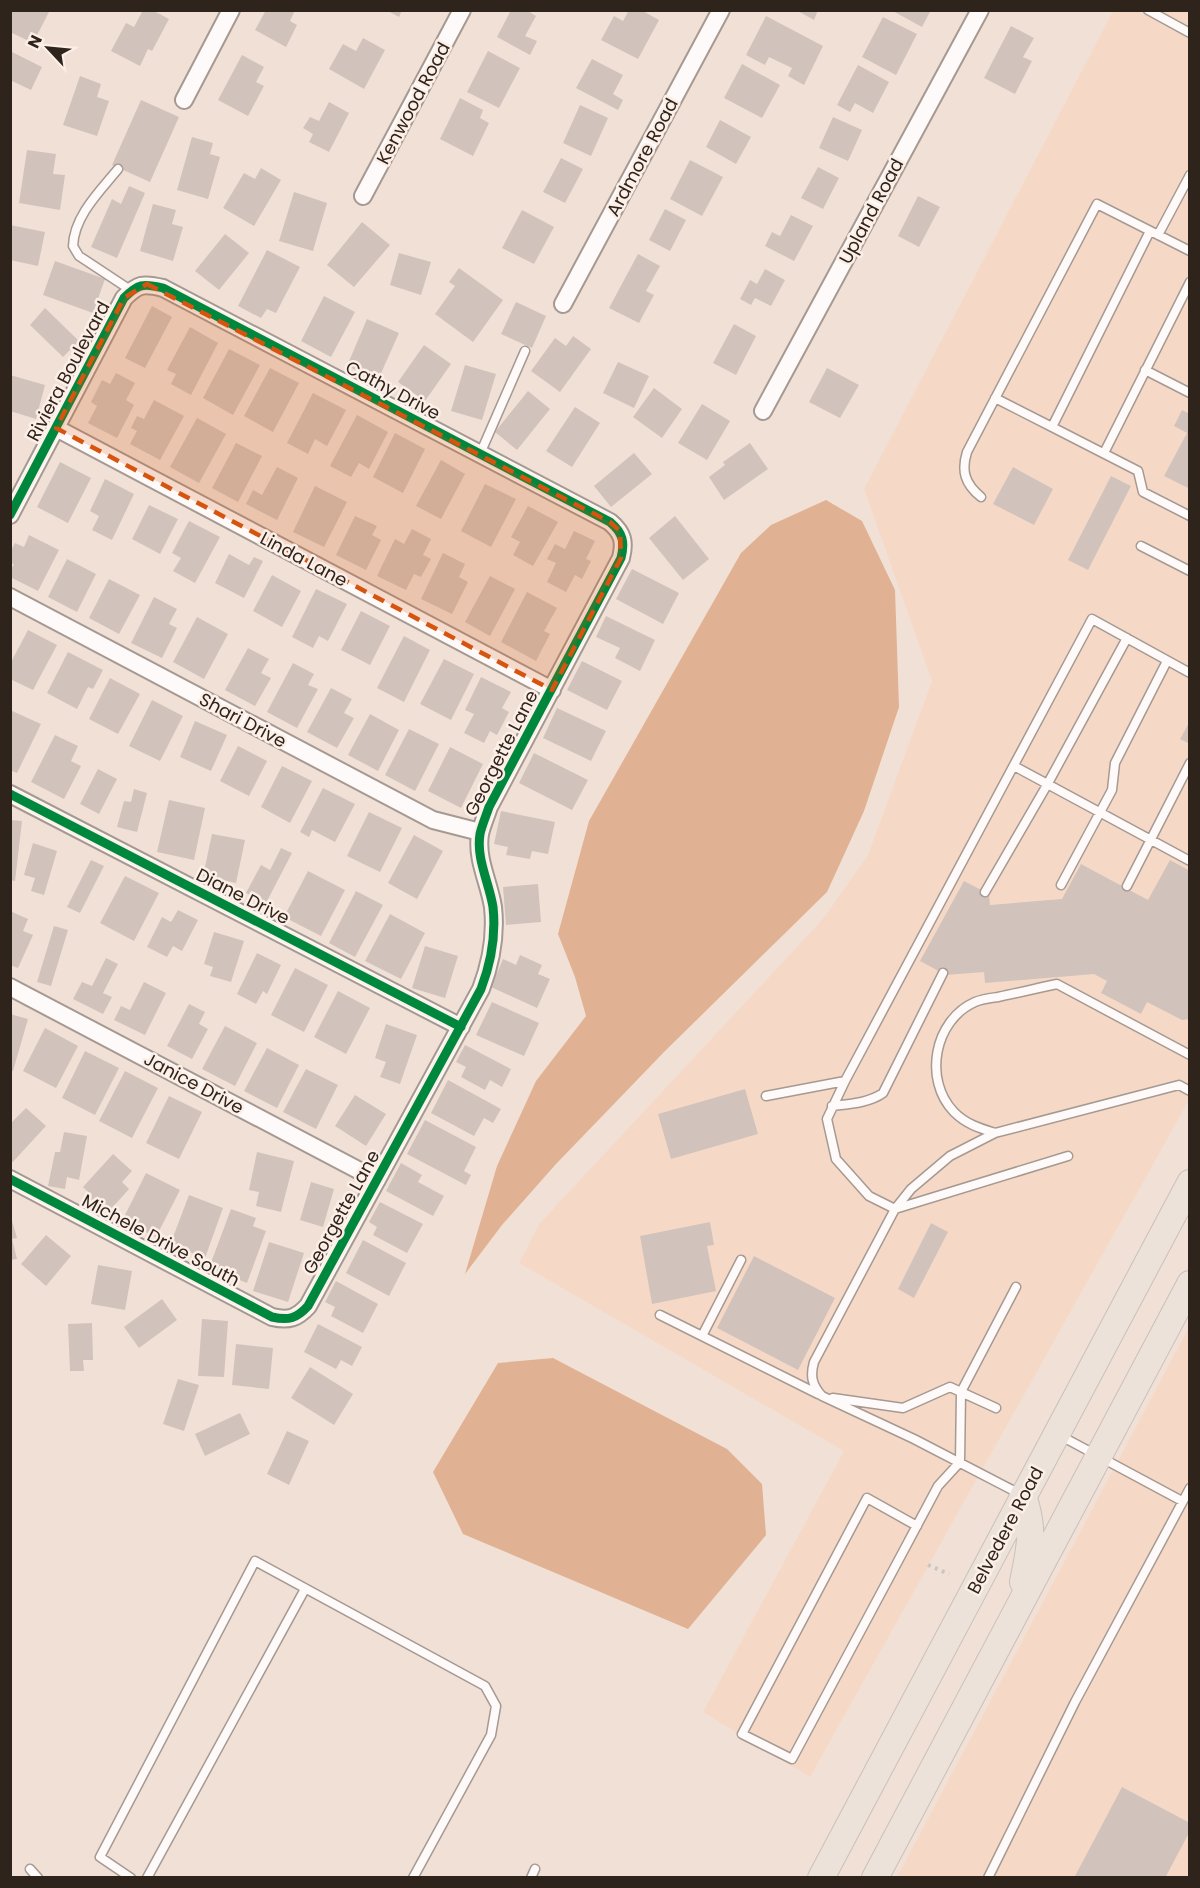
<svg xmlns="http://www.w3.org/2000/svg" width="1200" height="1888" font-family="Poppins,sans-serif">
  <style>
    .built { fill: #f5d9c6 }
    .water { fill: #e0b293 }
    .building { fill: #d1c3bb }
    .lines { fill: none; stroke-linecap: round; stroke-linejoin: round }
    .service-casing { stroke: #a69991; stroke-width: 11 }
    .minor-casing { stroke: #a69991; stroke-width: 20 }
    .primary-casing { stroke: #c9c0ba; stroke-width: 28 }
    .path { stroke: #cbc6c2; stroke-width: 4; stroke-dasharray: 3 4.5; stroke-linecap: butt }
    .service { stroke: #fdfaf9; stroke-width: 8 }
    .minor { stroke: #fdfaf9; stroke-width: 16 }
    .primary { stroke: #ece2d9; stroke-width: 26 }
    .cycleway-casing { stroke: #fcefe7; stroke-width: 13 }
    .cycleway { stroke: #00873e; stroke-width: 9 }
    .marked { fill: #d6540e; fill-opacity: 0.2; stroke: #d6540e; stroke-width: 4.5; stroke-dasharray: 12 8; stroke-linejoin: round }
    .labels { text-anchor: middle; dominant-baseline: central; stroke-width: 5; stroke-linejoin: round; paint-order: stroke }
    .street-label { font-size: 18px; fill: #2f241c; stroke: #fcefe7 }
  </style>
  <rect width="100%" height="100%" fill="#f1e0d5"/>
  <path class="built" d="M1113 11H1189V1100L810 1777 703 1712 844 1451 519 1263 540 1223 823 919 868 855 932 681 864 489Z
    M1189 1327V1877H897Z"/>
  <path class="water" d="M826 500 862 521 895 590 899 707 864 811 827 892 665 1051 556 1164 502 1225 465 1274 497 1166 536 1081 586 1016 575 977 558 934 589 821 741 553 771 525Z
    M553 1358 727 1449 762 1484 766 1535 688 1629 463 1534 433 1472 498 1363Z"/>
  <path class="building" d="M10 10H50L33 43 10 32Z
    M143 10H152L169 19 152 51 148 49 140 66 111 51 126 23 134 27Z
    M266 10H295L290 21 297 25 286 47 255 30Z
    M386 10H402L399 17Z
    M511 10H526L536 16 525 36 537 41 530 55 497 37Z
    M629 10H641L659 20 638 59 601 40 614 16 623 21Z
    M796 10H818L814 20Z
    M891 10H931L922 27Z
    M766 16 823 46 804 85 788 76 792 68 769 57 765 65 746 55Z
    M883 17 917 34 896 75 862 57Z
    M1011 26 1034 38 1023 57 1032 61 1015 94 984 78Z
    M363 38 385 50 364 89 329 69 343 44 356 51Z
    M10 51 42 67 31 90 10 80Z
    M488 51 520 68 499 108 467 92Z
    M242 55 264 67 256 82 264 86 248 116 218 100Z
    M592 59 623 75 613 94 623 100 618 110 576 88Z
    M742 64 780 85 762 118 724 98Z
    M858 65 889 82 873 113 855 103 850 112 837 105Z
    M80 76 101 84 97 97 109 101 97 136 63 125Z
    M460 98 483 110 480 118 489 123 473 156 440 139Z
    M141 100 179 117 150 182 112 165Z
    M329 102 349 113 329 152 309 142 313 134 303 128 310 117 319 121Z
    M580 105 608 118 591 156 563 143Z
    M833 117 862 130 848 161 819 148Z
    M720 120 751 137 736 164 706 147Z
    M192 137 213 143 210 154 220 157 208 199 177 190Z
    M27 150 56 154 53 174 65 175 60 210 19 203Z
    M561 158 583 169 565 203 543 192Z
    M690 160 723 177 702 216 670 199Z
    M818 167 839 178 823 209 801 198Z
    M261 168 281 180 254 226 223 208 244 173 255 179Z
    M129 186 145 193 117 258 91 247 112 199 121 204Z
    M294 192 327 203 313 251 279 241Z
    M918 196 940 207 919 247 898 236Z
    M153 204 176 210 172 224 183 227 173 261 140 251Z
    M665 209 686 220 670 251 649 240Z
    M522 210 554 227 534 264 502 248Z
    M791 215 813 226 794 261 765 246 772 232 780 236Z
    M362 222 390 245 354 287 327 265Z
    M10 225 45 232 38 266 10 260Z
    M225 234 249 253 219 290 195 271Z
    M267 250 300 267 276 313 267 309 261 318 238 306Z
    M399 253 431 262 421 295 390 285Z
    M638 254 660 266 646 291 654 295 639 323 609 308Z
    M55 261 105 279 93 313 43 295Z
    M459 268 503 300 473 342 435 314 455 286 449 282Z
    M765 269 785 280 771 306 755 298 751 305 740 299 750 280 757 284Z
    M324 296 355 312 331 357 301 341Z
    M516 302 546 316 532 348 501 334Z
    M152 306 172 317 145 368 125 358Z
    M45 308 79 341 63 357 30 325Z
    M367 319 399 333 378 380 347 366Z
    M734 324 756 336 736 375 713 363Z
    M190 327 218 343 191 395 171 384 176 374 167 370Z
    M573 336 591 349 560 392 531 371 555 338 566 346Z
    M424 345 451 364 425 401 398 382Z
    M229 349 260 365 233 415 203 398Z
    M618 362 649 376 634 408 603 393Z
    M465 365 496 374 482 420 451 411Z
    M270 368 299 383 273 432 244 416Z
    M827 368 859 385 840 418 809 402Z
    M116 373 135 383 126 400 134 405 117 438 88 423 97 406 91 402 102 380 110 384Z
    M10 375 45 385 36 419 10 411Z
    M654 388 682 409 662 438 633 417Z
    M528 391 550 409 517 450 495 432Z
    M313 393 346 410 327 446 315 439 308 454 287 443Z
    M154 400 184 416 160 460 130 444 137 431 131 428 137 416 144 419Z
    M702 404 730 421 707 460 678 443Z
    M575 407 600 423 572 467 546 451Z
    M1182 410 1190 414V489L1164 476 1187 433 1174 426Z
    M357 415 388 432 369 469 359 463 351 477 330 466Z
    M197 418 226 434 199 483 170 467Z
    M395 433 425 449 403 493 373 477Z
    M236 443 262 456 238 502 212 488Z
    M750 443 768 469 724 500 709 477 725 465 723 462Z
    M634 453 652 474 611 507 594 486Z
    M441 460 465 474 441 519 416 506Z
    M60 462 91 478 68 523 37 507Z
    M277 467 298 478 277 520 246 504 253 490 262 495Z
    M1013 467 1053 489 1034 525 993 504Z
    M1111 476 1131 486 1088 570 1068 560Z
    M105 479 134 494 112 540 92 530 99 516 90 511Z
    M485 484 516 499 491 547 461 531Z
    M315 486 347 502 324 547 293 532Z
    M149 505 178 519 160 554 132 539Z
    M528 506 558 522 533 566 513 555 520 542 511 537Z
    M355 516 377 526 372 535 381 540 366 570 336 555Z
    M675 516 709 559 683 580 649 538Z
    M189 521 220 537 195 583 173 571 181 558 172 553Z
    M412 529 431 539 423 555 431 559 421 577 414 574 406 590 377 576 395 539 404 544Z
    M574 531 595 541 586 559 591 561 582 579 575 575 566 592 547 582 556 563 547 559 555 544 565 549Z
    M29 535 59 550 38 591 10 577V571L14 564 10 563V552L15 543 24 547Z
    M443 553 465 564 459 577 468 582 452 614 421 599Z
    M229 554 249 565 254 557 263 561 244 598 215 583Z
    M67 559 96 574 77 612 48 597Z
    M632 569 679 593 663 624 616 599Z
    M272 575 301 591 282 627 253 611Z
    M490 576 515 589 490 636 465 622Z
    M109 579 140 595 119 634 89 618Z
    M316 589 347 604 328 641 319 636 313 648 292 637Z
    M527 592 557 608 544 631 550 634 536 661 501 642Z
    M154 597 177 609 169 624 177 628 162 658 131 643Z
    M361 611 390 626 370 665 341 650Z
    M606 616 655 640 640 671 615 658 620 648 596 637Z
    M197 617 228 634 204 679 173 662Z
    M28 630 57 645 33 690 10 679V664Z
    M404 636 430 650 404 702 377 688Z
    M248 648 269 659 261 673 271 678 255 706 225 690Z
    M68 652 103 670 93 689 88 687 77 709 47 693Z
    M444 659 474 674 451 720 420 704Z
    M582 661 622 681 607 710 567 690Z
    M293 663 314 674 308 685 318 689 297 728 267 712Z
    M481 677 511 692 502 708 509 712 497 735 490 731 484 743 464 733 474 714 465 710Z
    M110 678 140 694 118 734 89 719Z
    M331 688 352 699 344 713 354 718 337 748 307 732Z
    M152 700 183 716 160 761 129 746Z
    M557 708 606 731 591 761 543 738Z
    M10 710 41 724 17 773 10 770Z
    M370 714 399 730 378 771 348 755Z
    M195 721 227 735 211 771 180 757Z
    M1190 721V744L1180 739Z
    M409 729 439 744 415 791 385 775Z
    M55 735 78 746 71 761 81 766 64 799 31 782Z
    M238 746 267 761 249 796 220 781Z
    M450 747 483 764 461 808 428 791Z
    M534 753 588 780 572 810 519 783Z
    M282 766 312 781 290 823 261 807Z
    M98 769 117 779 99 814 80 804Z
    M323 788 355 804 335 842 312 830 309 837 300 832Z
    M134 789 147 793 137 832 117 827 124 801 131 802Z
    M169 800 205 808 194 860 157 852Z
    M501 811 555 822 548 854 532 851 530 859 506 855 508 847 494 844Z
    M369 812 402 828 380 872 347 856Z
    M10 820 22 821 15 881 10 880Z
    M212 834 245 840 236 883 203 876Z
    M414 835 443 851 417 899 388 883Z
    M33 843 57 851 44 895 31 891 35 878 24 875Z
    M281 848 292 853 266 903 246 893 261 865 270 870Z
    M91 860 104 866 80 913 67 907Z
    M1170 860 1190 871V1019L1182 1020 1147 1002 1141 1014 1101 993 1107 981 1094 974 985 983 984 972 946 975 920 961 964 881 989 894 990 905 1062 899 1081 864 1148 900Z
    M308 871 345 890 321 936 284 917Z
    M125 876 159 893 134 941 100 923Z
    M538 884 541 922 506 925 503 887Z
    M356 891 383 905 355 957 329 943Z
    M178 910 198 920 182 951 173 946 167 957 147 947 162 917 171 922Z
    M10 911 28 919 23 931 33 935 18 968 10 965Z
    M390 914 425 933 401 979 365 961Z
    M54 926 68 930 51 986 37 982Z
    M214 932 244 941 231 982 210 976 213 967 204 964Z
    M425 946 458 956 445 998 412 988Z
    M257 953 281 965 267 994 263 991 256 1004 237 994Z
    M520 955 542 965 538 974 550 979 537 1008 491 987 503 959 516 965Z
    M106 958 118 964 103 993 112 997 103 1014 73 999 82 982 92 986Z
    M295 968 328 985 304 1032 271 1015Z
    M144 982 166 993 145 1035 114 1020 121 1006 130 1010Z
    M338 991 370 1008 346 1054 314 1037Z
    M492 1002 539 1023 524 1056 476 1035Z
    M189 1004 205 1012 199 1024 208 1029 192 1059 167 1046Z
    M10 1014 28 1019 13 1071 10 1070Z
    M386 1024 417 1035 400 1084 380 1077 386 1062 375 1058Z
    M225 1026 257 1043 235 1086 202 1069Z
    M45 1028 78 1046 56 1088 23 1071Z
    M465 1045 511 1069 502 1087 490 1080 485 1090 461 1077 466 1067 456 1062Z
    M267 1048 299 1065 277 1108 244 1091Z
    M85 1051 119 1068 95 1115 62 1098Z
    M306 1069 338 1085 316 1129 283 1112Z
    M125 1071 158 1088 132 1138 99 1121Z
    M448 1080 501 1109 493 1123 484 1118 474 1136 431 1113Z
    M745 1089 758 1134 671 1159 658 1114Z
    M355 1095 386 1114 366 1146 335 1126Z
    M169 1096 202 1112 179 1159 146 1143Z
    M26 1108 46 1126 10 1165V1124Z
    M425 1120 476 1147 464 1171 471 1175 466 1185 407 1154Z
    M64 1132 87 1136 79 1180 67 1177 65 1189 48 1186 55 1152H60Z
    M257 1152 294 1161 281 1212 256 1206 259 1192 249 1190Z
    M113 1154 132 1171 122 1182 129 1189 111 1209 102 1201 93 1210 85 1202 91 1195 83 1187Z
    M401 1163 422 1175 418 1182 444 1196 433 1216 386 1191Z
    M146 1173 180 1190 156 1237 122 1221Z
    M311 1182 334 1189 323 1227 300 1220Z
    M189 1195 223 1208 205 1258 170 1245Z
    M380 1202 423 1224 407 1253 373 1235 377 1227 369 1222Z
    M231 1209 256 1218 253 1226 266 1231 247 1283 209 1268Z
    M10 1214 17 1238 12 1239 17 1259 10 1260Z
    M710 1222 714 1245 707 1246 716 1291 652 1304 640 1236Z
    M931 1223 948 1232 914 1298 898 1289Z
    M46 1235 71 1256 46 1286 21 1264Z
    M363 1240 406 1263 389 1296 346 1273Z
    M269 1242 304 1253 288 1302 253 1291Z
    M754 1256 835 1298 798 1370 717 1328Z
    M98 1265 132 1271 125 1310 91 1304Z
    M336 1281 378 1304 363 1333 331 1316 335 1307 325 1302Z
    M162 1299 177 1320 139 1348 124 1327Z
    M202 1319 228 1321 224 1377 198 1376Z
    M92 1323 93 1360H83L84 1371H70L68 1324Z
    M318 1324 362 1347 352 1366 341 1360 336 1369 304 1352Z
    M236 1344 273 1348 269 1389 232 1385Z
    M310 1367 353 1394 334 1425 291 1398Z
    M178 1379 199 1385 184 1431 163 1424Z
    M240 1413 250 1434 205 1456 195 1434Z
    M287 1431 309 1441 289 1485 267 1474Z
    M1122 1787 1190 1823V1831L1165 1878H1074Z"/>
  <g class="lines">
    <g class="service-casing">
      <path id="service" d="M1148 10 1190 33
        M118 169C100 191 74 216 73 246L79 256 132 291
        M1158 235 1190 175
        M1145 370 1190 393
        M995 398 1052 427 1150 231
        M1052 427 1138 471 1143 492 1190 516
        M1104 453 1190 282
        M480 454 525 351
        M981 497C965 484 961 471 967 452L1097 204 1190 251
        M1141 546 1190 571
        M1014 766 1190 861
        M1061 885 1112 790 1115 763 1167 661
        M1127 886 1190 763
        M985 892 1047 785 1127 638
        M1190 1055 1057 984C1038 988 1018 993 998 997 991 998 982 999 975 1002 934 1020 923 1080 954 1112 966 1124 979 1128 995 1133L1179 1085 1190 1091
        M766 1096 845 1081
        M832 1106C849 1104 869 1103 883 1093L943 973
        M995 1133 950 1156 911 1189 895 1209 814 1362C810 1376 812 1385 822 1396L914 1439 1022 1495
        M1068 1156 895 1209 869 1196 836 1159 827 1119 845 1081 1092 619 1190 673
        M660 1315 818 1394
        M702 1336 741 1260
        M833 1398 903 1408 950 1387 996 1408
        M1059 1435 1182 1501
        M917 1526 867 1498 742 1734 792 1759 905 1548 938 1486 960 1462 961 1392 1016 1287
        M30 1869 38 1878
        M131 1878 100 1857 255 1561 485 1686 496 1706 491 1735 413 1878
        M147 1878 305 1589
        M531 1878 535 1869
        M988 1878 1075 1702 1190 1488"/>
    </g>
    <g class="minor-casing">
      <path id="minor" d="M184 100 231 10
        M363 196 462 10
        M563 304 721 10
        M763 411 980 10
        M56 428 552 690
        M10 515 124 298C138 284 143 283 163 288L610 522C623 533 625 542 621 558L489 807C486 816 482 825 480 834 476 859 489 882 493 907 496 935 491 963 481 989L308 1306C297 1318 289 1321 272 1317L10 1179
        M10 597 433 820 480 832
        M10 794 461 1027
        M10 987 377 1180"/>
    </g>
    <g class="primary-casing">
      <path id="primary" d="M1023 1582C1030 1547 1035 1530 1023 1496
        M821 1878 1190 1183
        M875 1878 1190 1284"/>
    </g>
    <path class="path" d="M928 1565 949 1574"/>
    <use href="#service" class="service"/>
    <use href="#minor" class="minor"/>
    <use href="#primary" class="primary"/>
    <g class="cycleway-casing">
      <path id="cycleway" d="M10 515 124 298C138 284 143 283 163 288L610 522C623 533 625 542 621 558L489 807C486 816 482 825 480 834 476 859 489 882 493 907 496 935 491 963 481 989L308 1306C297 1318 289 1321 272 1317L10 1179
        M10 794 461 1027"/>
    </g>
    <use href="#cycleway" class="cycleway"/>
  </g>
  <path class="marked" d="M147 284 610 522 620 531 621 558 552 690 56 428 124 298Z"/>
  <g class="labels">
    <g class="street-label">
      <text transform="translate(413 103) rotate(-62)">Kenwood Road</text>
      <text transform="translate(642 157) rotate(-62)">Ardmore Road</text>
      <text transform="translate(871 211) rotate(-62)">Upland Road</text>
      <text transform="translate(68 371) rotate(-62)">Riviera Boulevard</text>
      <text transform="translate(393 390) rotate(28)">Cathy Drive</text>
      <text transform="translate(304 559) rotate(28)">Linda Lane</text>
      <text transform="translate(243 720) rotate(28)">Shari Drive</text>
      <text transform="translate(501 753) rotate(-63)">Georgette Lane</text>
      <text transform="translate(243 896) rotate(27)">Diane Drive</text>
      <text transform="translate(194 1083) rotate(28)">Janice Drive</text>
      <text transform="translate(341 1212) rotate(-61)">Georgette Lane</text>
      <text transform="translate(161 1240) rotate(28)">Michele Drive South</text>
      <text transform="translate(1005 1530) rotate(-62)">Belvedere Road</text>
    </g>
  </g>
  <rect width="1200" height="1888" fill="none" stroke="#2f241c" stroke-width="24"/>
  <g transform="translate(48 48) rotate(296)" stroke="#fcefe7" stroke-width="4.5" paint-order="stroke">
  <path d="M0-4.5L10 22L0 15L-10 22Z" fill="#2f241c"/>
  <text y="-9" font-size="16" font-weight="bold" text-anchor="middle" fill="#2f241c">N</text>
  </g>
</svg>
